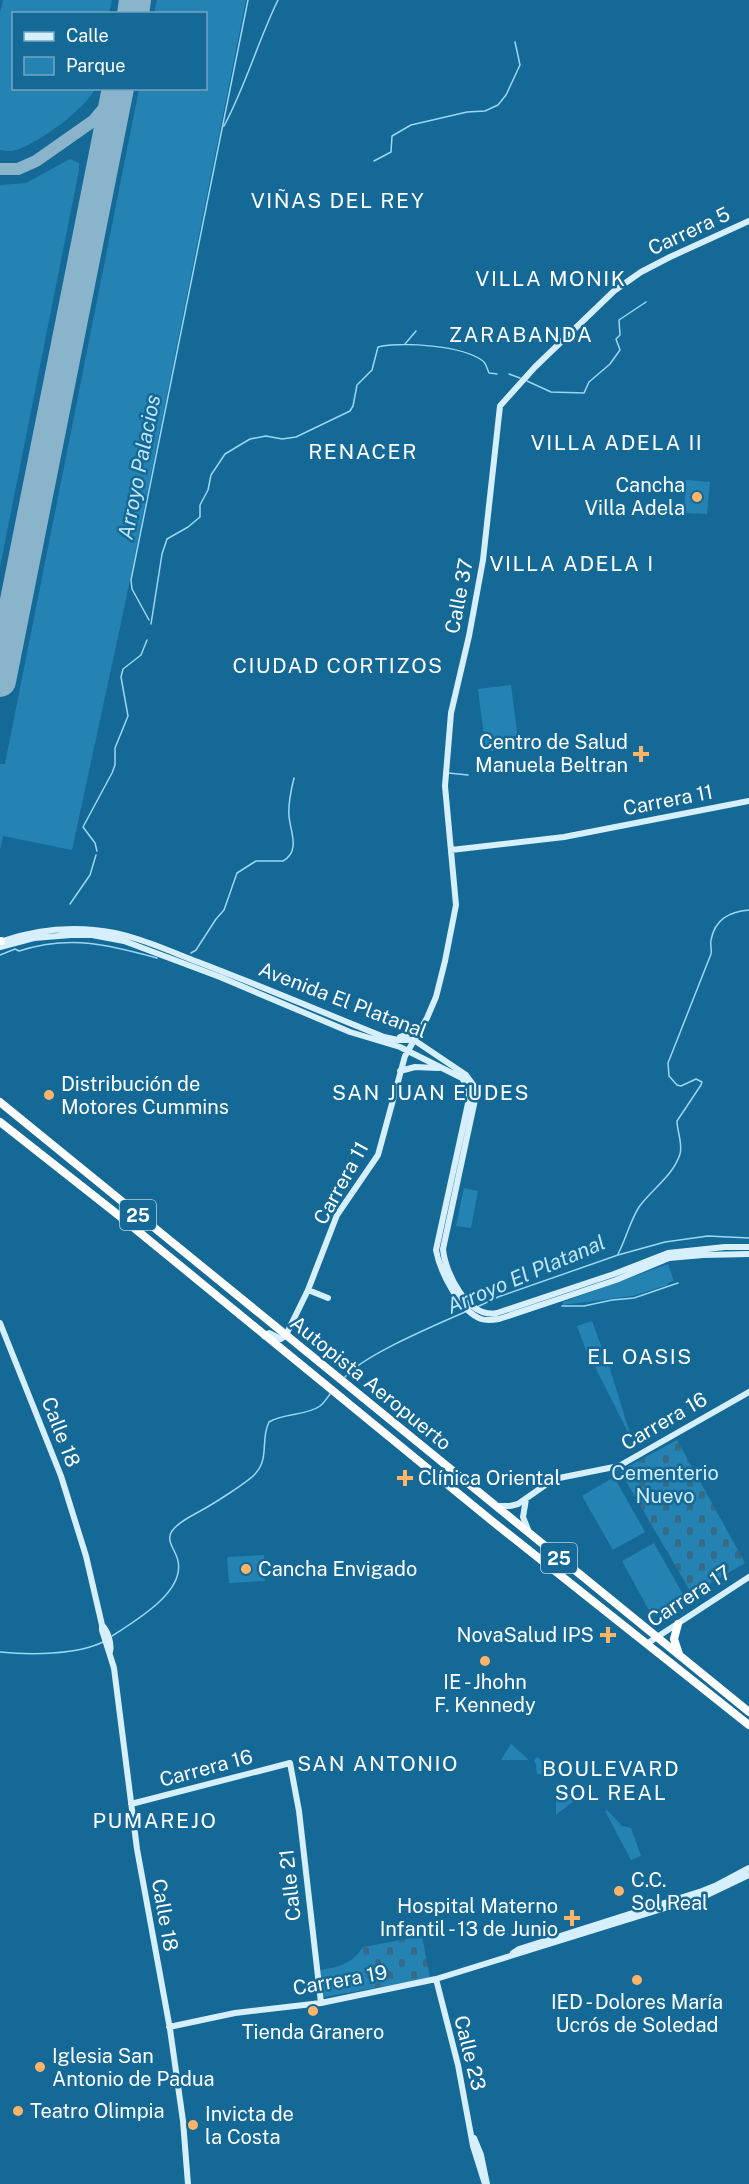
<svg xmlns="http://www.w3.org/2000/svg" width="749" height="2184" font-family="'Public Sans',sans-serif">
  <style>
    .green { fill: #2583b4 }
    .cemetery { fill: url(#cemetery-stones) }
    .lines { fill: none; stroke-linecap: round; stroke-linejoin: round }
    .stream { stroke: #9ad7f5; stroke-width: 1.5 }
    .taxiway { stroke: #8ab4cb; stroke-width: 12 }
    .runway { stroke: #8ab4cb; stroke-width: 32 }
    .secondary { stroke: #d6effc; stroke-width: 6 }
    .highway { stroke: #fff; stroke-width: 8 }
    .poi-dot { fill: #ffb468; stroke: #156997; stroke-width: 2 }
    .labels { text-anchor: middle; dominant-baseline: central; stroke-width: 5; stroke-linejoin: round; paint-order: stroke }
    .shield { fill: #156997; stroke: #b9d2e0; stroke-width: 1.5 }
    .shield-label { font-size: 18px; font-weight: bold; fill: #fff }
    .street-label { font-size: 20px; fill: #fff; stroke: #156997 }
    .poi-label { font-size: 20px; fill: #fff; stroke: #156997; text-anchor: start }
    .park-label { font-size: 20px; fill: #cfedfc; stroke: #156997 }
    .neighbourhood-label { font-size: 21px; letter-spacing: 1.5px; fill: #fff; stroke: #156997 }
    .water-label { font-size: 21px; font-style: italic; fill: #bfe6f9; stroke: #156997 }
  </style>
  <defs>
    <pattern id="cemetery-stones" width="16" height="16" patternUnits="userSpaceOnUse" patternTransform="scale(1.5)"><rect width="16" height="16" fill="#2583b4"/><path d="M2 7V4a2 2 0 0 1 4 0v3zM10 15v-3a2 2 0 0 1 4 0v3z" fill="#376a85"/></pattern>
  </defs>
  <rect width="100%" height="100%" fill="#156997"/>
  <path class="green" d="M3 0H112L109 13 14 14V88L95 89C84 110 41 141 19 149 12 152 6 151 0 150V13Z
    M157 0H246L125 604 72 850 3 836 0 850V764H5L139 89 206 88V14L154 13Z
    M70 159 79 163V170L0 567V185L26 183Z
    M686 480 710 482 707 514 684 513Z
    M511 685 519 747 486 752 478 689Z
    M464 1188 478 1191 471 1228 456 1226Z
    M668 1264 674 1281 668 1283V1285L632 1296 563 1305V1302Z
    M592 1321 602 1348 587 1353 577 1326Z
    M605 1353 632 1440 591 1359Z
    M614 1477 645 1532 613 1550 582 1496Z
    M654 1543 685 1598 652 1616 622 1561Z
    M264 1555 265 1581 229 1583 227 1557Z
    M511 1744 528 1759V1760H501Z
    M537 1757 553 1769 550 1775 537 1774 536 1764 534 1761Z
    M556 1783 576 1799 556 1815Z
    M607 1810 622 1826 631 1828 641 1856 631 1860 605 1811Z
    M363 1947 369 1989 324 1997 320 1970C339 1967 352 1964 363 1947Z"/>
  <path class="cemetery" d="M677 1440 745 1563 692 1594 620 1471Z
    M422 1936 430 1978 369 1989 363 1947Z"/>
  <g class="lines">
    <path class="stream" d="M224 126C246 85 258 41 278 0
      M374 161 391 152 392 136 411 125 467 112 485 111 498 105 506 95 520 65 515 42
      M405 344 416 331
      M509 374 520 378
      M527 381 551 392 584 393 589 382 610 364 620 350 616 339 620 335 619 320 646 302
      M149 620 132 589 131 580 248 0
      M151 624 162 554 167 539 188 527 200 517V505L208 490 211 475 225 454 250 439 266 436 282 439 296 437 350 411 353 406 357 385 372 370 378 347C403 342 462 345 483 361 486 363 487 369 489 373L497 374
      M448 773 468 775
      M97 851 95 843 83 827 112 773 115 765V748L128 716 121 677 123 669 141 655 147 640
      M70 904 90 875 96 855
      M191 953 196 950 216 919 224 910 237 873 256 861H283C301 851 290 831 289 816 288 803 291 790 294 778
      M0 955 15 949 19 951C70 935 106 944 157 958
      M618 1254C626 1239 630 1221 639 1207 652 1189 673 1176 680 1154 683 1144 677 1131 677 1121L701 1085 702 1082 696 1079 681 1086 677 1085 669 1076 668 1063 711 954C712 949 710 946 711 940 715 919 729 912 749 910
      M562 1306H584L612 1300 634 1298 678 1283
      M477 1307 498 1297 618 1255 665 1242 708 1236 749 1238
      M345 1377C363 1355 438 1324 467 1311
      M112 1636C133 1622 185 1593 178 1561 176 1550 165 1541 172 1531 179 1521 192 1516 202 1510 213 1504 248 1482 255 1474 270 1458 260 1440 269 1422 284 1413 306 1416 320 1406 324 1403 327 1398 330 1394
      M0 1652C30 1655 76 1655 103 1642"/>
    <path class="taxiway" d="M0 169H18L36 161 93 121 109 102 116 88
      M0 679 1 675"/>
    <path class="runway" d="M133 14 135 0
      M0 681 118 88"/>
    <path class="secondary" d="M451 850 564 837 749 801
      M0 942C31 931 61 927 94 930 131 933 164 949 198 962 261 986 322 1012 384 1037L398 1040H414L466 1075 474 1086 476 1095 443 1249C445 1273 468 1319 497 1313L614 1274 668 1253 725 1247H749
      M0 947 34 938 71 935H92L124 941 220 977 350 1032 400 1047 462 1078 468 1088 469 1099 436 1250C440 1272 460 1311 481 1319 487 1321 493 1320 499 1319L616 1280 669 1258 703 1255 749 1254
      M400 1037 421 1029
      M400 1071 415 1067 438 1068
      M308 1290 328 1298
      M0 1323 61 1476 86 1556 102 1625V1630L114 1668 137 1849 170 2029 183 2121 188 2184
      M264 1336 269 1333 281 1339 286 1335 308 1290 337 1215 378 1155 405 1056 427 1018 436 997 445 961 456 905 445 786 451 713 469 636 483 560 500 406 535 367 614 291 641 272 670 257 749 221
      M526 1499 523 1517 529 1532
      M497 1506H510L518 1504 554 1479 619 1466 749 1392
      M102 1625C108 1631 112 1644 110 1652
      M648 1643 749 1577
      M131 1804 290 1763 299 1811 321 2003
      M513 1953 519 1949 702 1891 717 1885 749 1868
      M436 1979 458 2065 473 2146 485 2184
      M169 2027 235 2013 321 2003 436 1979 707 1895 749 1875
      M474 2138 481 2155 487 2184"/>
    <path class="highway" d="M0 941H1
      M0 1102 749 1712
      M0 1122 117 1214 492 1521 749 1725
      M678 1624 674 1639 679 1654"/>
  </g>
  <g class="poi-dot">
    <circle cx="697" cy="497" r="6"/>
    <path d="M638 745h6v6h6v6h-6v6h-6v-6h-6v-6h6z"/>
    <circle cx="49" cy="1095" r="6"/>
    <path d="M402 1469h6v6h6v6h-6v6h-6v-6h-6v-6h6z"/>
    <circle cx="246" cy="1569" r="6"/>
    <path d="M605 1626h6v6h6v6h-6v6h-6v-6h-6v-6h6z"/>
    <circle cx="485" cy="1661" r="6"/>
    <circle cx="619" cy="1891" r="6"/>
    <path d="M569 1909h6v6h6v6h-6v6h-6v-6h-6v-6h6z"/>
    <circle cx="637" cy="1980" r="6"/>
    <circle cx="313" cy="2011" r="6"/>
    <circle cx="40" cy="2067" r="6"/>
    <circle cx="18" cy="2111" r="6"/>
    <circle cx="193" cy="2125" r="6"/>
  </g>
  <g class="labels">
    <g class="shield">
      <rect x="120" y="1200" width="36" height="30" rx="4.5"/>
      <rect x="541" y="1543" width="36" height="30" rx="4.5"/>
    </g>
    <g class="shield-label">
      <text x="138" y="1215">25</text>
      <text x="559" y="1558">25</text>
    </g>
    <g class="street-label">
      <text transform="translate(689 231) rotate(-25)">Carrera 5</text>
      <text transform="translate(459 596) rotate(-79)">Calle 37</text>
      <text transform="translate(668 800) rotate(-11)">Carrera 11</text>
      <text transform="translate(343 1000) rotate(21)">Avenida El Platanal</text>
      <text transform="translate(341 1183) rotate(-61)">Carrera 11</text>
      <text transform="translate(371 1383) rotate(39)">Autopista Aeropuerto</text>
      <text transform="translate(664 1421) rotate(-30)">Carrera 16</text>
      <text transform="translate(61 1432) rotate(69)">Calle 18</text>
      <text transform="translate(689 1596) rotate(-33)">Carrera 17</text>
      <text transform="translate(206 1768) rotate(-15)">Carrera 16</text>
      <text transform="translate(290 1885) rotate(-96)">Calle 21</text>
      <text transform="translate(165 1915) rotate(80)">Calle 18</text>
      <text transform="translate(340 1980) rotate(-10)">Carrera 19</text>
      <text transform="translate(470 2053) rotate(76)">Calle 23</text>
    </g>
    <g class="poi-label">
      <text x="685" y="485" text-anchor="end">Cancha<tspan x="685" dy="23">Villa Adela</tspan></text>
      <text x="628" y="742" text-anchor="end">Centro de Salud<tspan x="628" dy="23">Manuela Beltran</tspan></text>
      <text x="61" y="1084">Distribución de<tspan x="61" dy="23">Motores Cummins</tspan></text>
      <text x="418" y="1478">Clínica Oriental</text>
      <text x="258" y="1569">Cancha Envigado</text>
      <text x="594" y="1635" text-anchor="end">NovaSalud IPS</text>
      <text x="485" y="1682" text-anchor="middle">IE - Jhohn<tspan x="485" dy="23">F. Kennedy</tspan></text>
      <text x="631" y="1880">C.C.<tspan x="631" dy="23">Sol Real</tspan></text>
      <text x="558" y="1906" text-anchor="end">Hospital Materno<tspan x="558" dy="23">Infantil - 13 de Junio</tspan></text>
      <text x="637" y="2002" text-anchor="middle">IED - Dolores María<tspan x="637" dy="23">Ucrós de Soledad</tspan></text>
      <text x="313" y="2032" text-anchor="middle">Tienda Granero</text>
      <text x="52" y="2056">Iglesia San<tspan x="52" dy="23">Antonio de Padua</tspan></text>
      <text x="30" y="2111">Teatro Olimpia</text>
      <text x="205" y="2114">Invicta de<tspan x="205" dy="23">la Costa</tspan></text>
    </g>
    <g class="park-label">
      <text x="665" y="1473">Cementerio<tspan x="665" dy="23">Nuevo</tspan></text>
    </g>
    <g class="neighbourhood-label">
      <text x="338" y="200">VIÑAS DEL REY</text>
      <text x="551" y="278">VILLA MONIK</text>
      <text x="521" y="334">ZARABANDA</text>
      <text x="617" y="442">VILLA ADELA II</text>
      <text x="363" y="451">RENACER</text>
      <text x="572" y="563">VILLA ADELA I</text>
      <text x="338" y="665">CIUDAD CORTIZOS</text>
      <text x="431" y="1092">SAN JUAN EUDES</text>
      <text x="640" y="1356">EL OASIS</text>
      <text x="378" y="1763">SAN ANTONIO</text>
      <text x="611" y="1768">BOULEVARD<tspan x="611" dy="24">SOL REAL</tspan></text>
      <text x="155" y="1820">PUMAREJO</text>
    </g>
    <g class="water-label">
      <text transform="translate(139 467) rotate(-79)">Arroyo Palacios</text>
      <text transform="translate(526 1274) rotate(-23)">Arroyo El Platanal</text>
    </g>
  </g>
  <rect x="12" y="12" width="195" height="78" fill="#156997" stroke="#73a5c1" stroke-width="1.5"/>
  <rect x="24" y="32" width="30" height="9" fill="#d6effc" stroke="#73a5c1" stroke-width="1.5"/>
  <text x="66" y="42" font-size="18" fill="#ffffff">Calle</text>
  <rect x="24" y="57" width="30" height="18" fill="#2583b4" stroke="#73a5c1" stroke-width="1.5"/>
  <text x="66" y="72" font-size="18" fill="#ffffff">Parque</text>
</svg>
